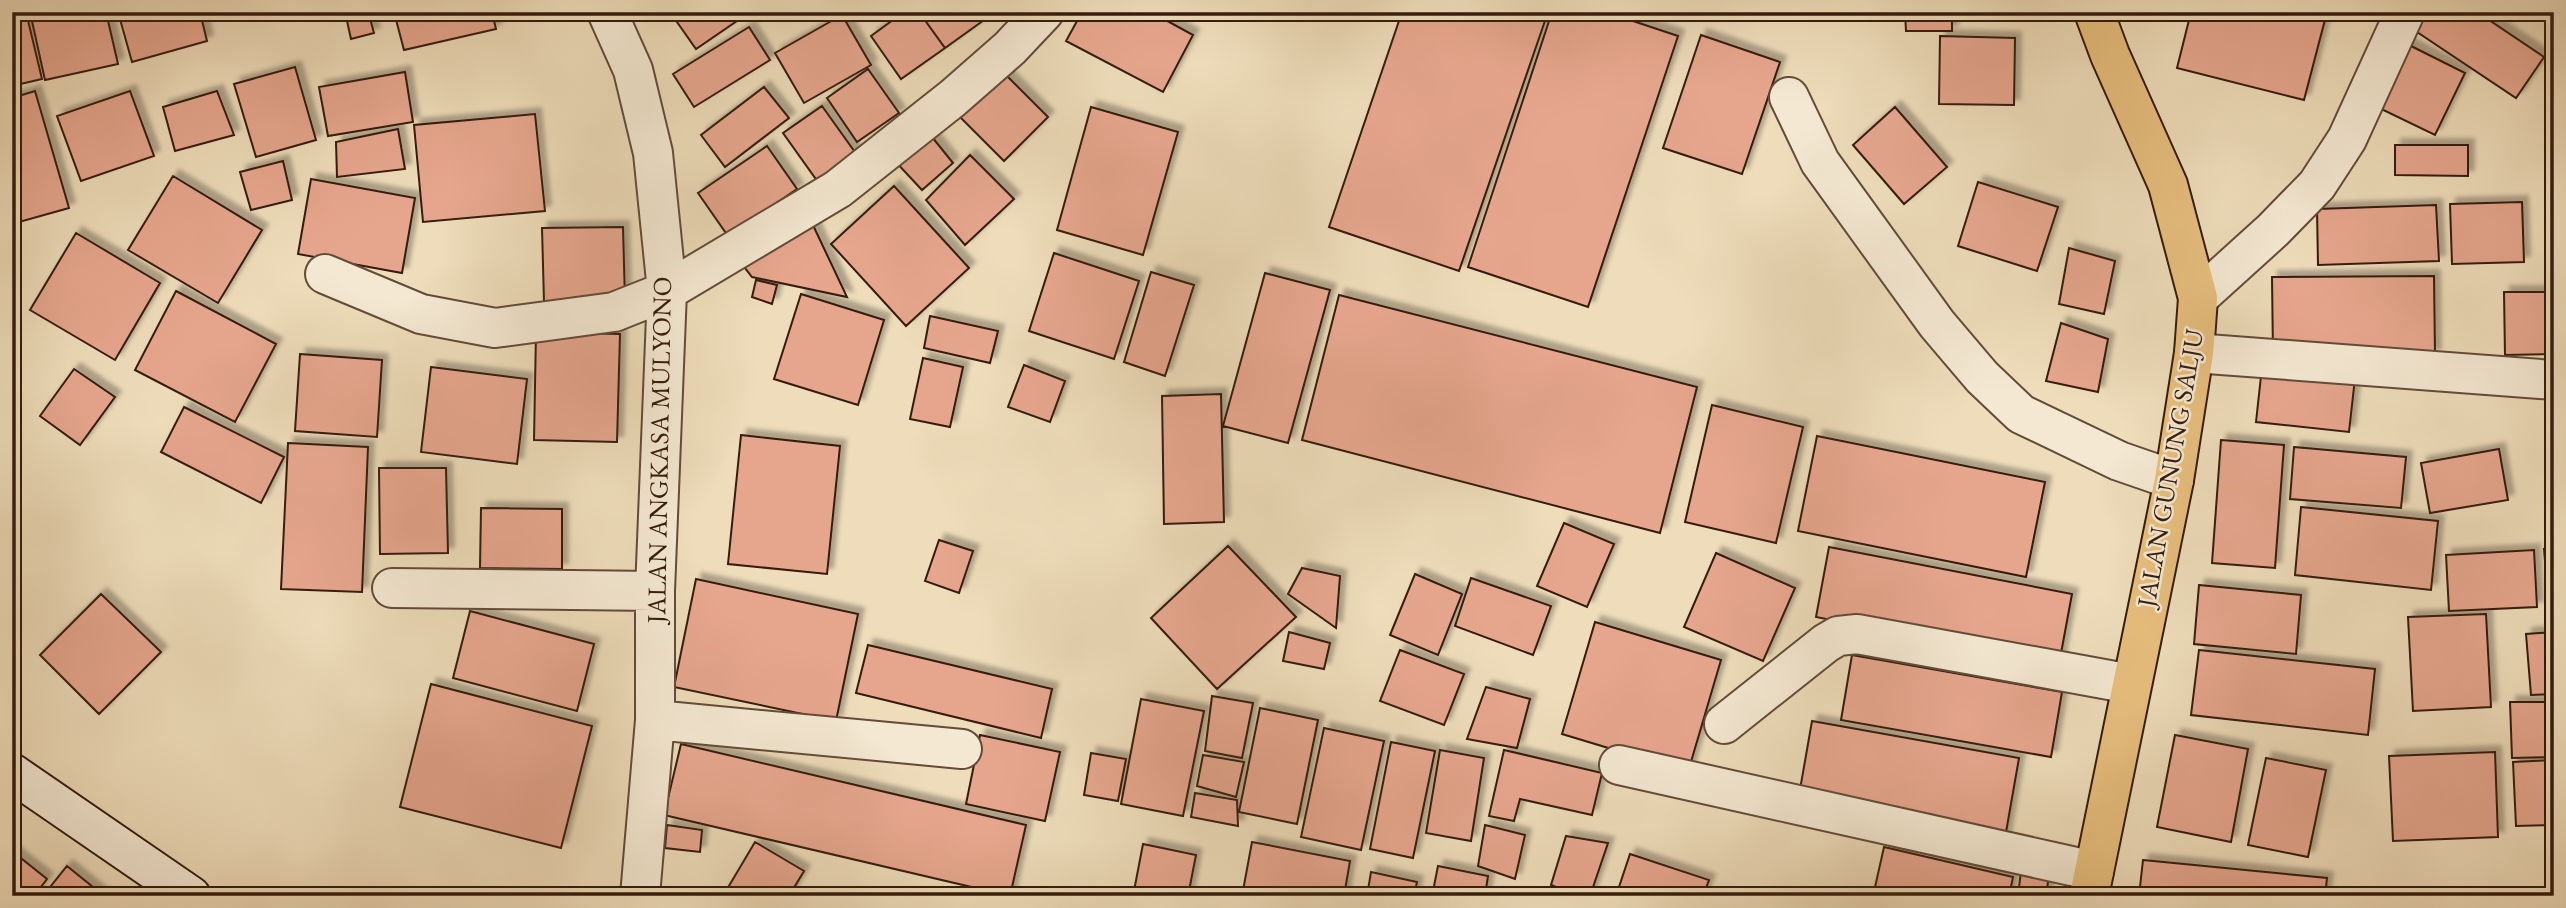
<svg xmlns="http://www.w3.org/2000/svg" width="2566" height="908" font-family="'EB Garamond',serif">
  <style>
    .building { fill: #e6a68e; stroke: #341b0c; stroke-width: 2; filter: url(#shadow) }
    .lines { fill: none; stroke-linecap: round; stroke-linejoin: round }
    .street-casing { stroke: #624b38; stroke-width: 42 }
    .secondary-casing { stroke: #341b0c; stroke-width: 42 }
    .primary-casing { stroke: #341b0c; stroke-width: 42 }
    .street { stroke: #f4e8d2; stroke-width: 38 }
    .secondary { stroke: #f4e8d2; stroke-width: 38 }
    .primary { stroke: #e7be7d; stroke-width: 38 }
    .labels { text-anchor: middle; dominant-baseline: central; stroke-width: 5; stroke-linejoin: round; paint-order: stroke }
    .street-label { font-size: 26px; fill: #341b0c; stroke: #f4e8d2 }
  </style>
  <defs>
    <filter id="shadow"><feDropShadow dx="6" dy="-6" stdDeviation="2" flood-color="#0004"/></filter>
  </defs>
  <rect width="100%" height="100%" fill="#eedcba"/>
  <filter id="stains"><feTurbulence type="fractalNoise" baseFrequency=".00286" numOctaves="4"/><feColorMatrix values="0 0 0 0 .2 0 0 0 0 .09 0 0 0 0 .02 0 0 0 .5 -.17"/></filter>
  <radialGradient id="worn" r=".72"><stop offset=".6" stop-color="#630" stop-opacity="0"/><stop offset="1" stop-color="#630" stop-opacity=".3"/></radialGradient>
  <path class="building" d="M12 12H26L42 79 12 86Z
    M30 12H106L118 64 45 80Z
    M118 12H200L207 41 132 62Z
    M394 12H492L496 29 404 50Z
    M670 12H750L696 49Z
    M904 12H919L945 48 901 79 871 36Z
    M919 12H989L991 15 945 48Z
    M1082 12H1151L1193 35 1163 92 1066 41Z
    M1402 12H1548L1459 271 1329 227Z
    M1552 12H1606L1678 36 1588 307 1468 267Z
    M1645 12H1664L1660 20Z
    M1905 12H1952V31H1906Z
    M2191 12H2327L2304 100 2177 68Z
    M2413 12H2477L2544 57 2516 98 2405 24Z
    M369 15 374 33 351 39 347 21Z
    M842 15 871 65 804 103 775 53Z
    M749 27 770 60 694 107 673 74Z
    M1701 35 1780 62 1742 174 1663 148Z
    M1940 36 2015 38 2014 105 1939 104Z
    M2405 43 2465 73 2435 135 2375 106Z
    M295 67 316 140 256 157 234 84Z
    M868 69 899 113 857 142 827 98Z
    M1001 70 1048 117 1004 161 957 114Z
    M405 72 413 122 328 136 319 87Z
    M764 87 789 118 725 167 701 135Z
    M35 91 69 208 12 224V98Z
    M130 91 154 156 81 181 57 116Z
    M217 91 234 135 175 151 163 107Z
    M822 106 857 155 818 182 783 133Z
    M1091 107 1178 132 1143 255 1057 230Z
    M1895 107 1947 167 1904 204 1853 145Z
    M535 114 545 211 423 222 414 125Z
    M924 127 953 163 922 190 893 159Z
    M398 129 405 169 337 177 336 142Z
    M2395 145H2468V176L2395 175Z
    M767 146 797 189 728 236 698 193Z
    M970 155 1014 199 965 245 926 200Z
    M283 161 292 200 251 210 240 172Z
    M173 176 262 230 218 303 128 250Z
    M311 179 415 198 402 273 298 254Z
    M1978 182 2058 207 2037 271 1958 246Z
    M894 186 969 268 906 326 831 244Z
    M2522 202 2524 262 2452 264 2450 204Z
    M2436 205 2439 261 2318 265 2317 209Z
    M811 221 847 297 752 277 738 259Z
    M623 227 625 301 544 302 542 228Z
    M76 233 160 283 115 360 30 310Z
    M2069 248 2115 261 2104 314 2059 304Z
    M1054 253 1139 281 1114 359 1029 331Z
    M1151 272 1194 285 1165 376 1124 362Z
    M1265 273 1330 290 1288 443 1223 426Z
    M2434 276 2435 355 2273 356 2272 277Z
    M756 280 777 285 772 304 752 297Z
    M176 291 276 344 235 422 135 370Z
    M2504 292H2554V354L2505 355Z
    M801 294 884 320 858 405 774 379Z
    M1339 295 1697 387 1660 533 1302 440Z
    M930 316 998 331 990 363 924 348Z
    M2061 323 2108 339 2098 392 2046 381Z
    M536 332 620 334 617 442 534 440Z
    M300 354 382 360 377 437 295 431Z
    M923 358 963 367 950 427 910 419Z
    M1024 365 1065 381 1050 422 1008 407Z
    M431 367 527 379 517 464 421 452Z
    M2262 367 2355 378 2349 432 2256 422Z
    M74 369 115 397 80 445 40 416Z
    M1221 394 1224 522 1164 524 1162 396Z
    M1712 405 1803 427 1776 543 1685 522Z
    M184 407 284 457 261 503 161 452Z
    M741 435 840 446 827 574 728 564Z
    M1817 436 2045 482 2026 577 1798 531Z
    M2221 440 2284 445 2275 568 2212 563Z
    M288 443 368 447 362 592 281 589Z
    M2294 447 2406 457 2401 508 2290 499Z
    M2499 449 2508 500 2430 513 2421 463Z
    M379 468H446L448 553 380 554Z
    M2301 507 2438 521 2431 590 2295 575Z
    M481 508 562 509V569L480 568Z
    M1564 523 1614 544 1587 607 1537 586Z
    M939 540 973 551 959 593 925 581Z
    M1228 546 1296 617 1217 689 1151 618Z
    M1829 547 2072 594 2059 664 1816 617Z
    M2554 548V610H2549L2544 549Z
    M2534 550 2537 607 2449 611 2446 555Z
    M1716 553 1795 588 1763 661 1684 627Z
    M1302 568 1340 576 1336 628 1288 594Z
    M1415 574 1462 594 1438 655 1390 635Z
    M1471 578 1551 606 1533 655 1455 626Z
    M696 579 858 614 836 721 674 687Z
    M2199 585 2301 595 2296 654 2194 644Z
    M101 594 161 652 99 714 40 655Z
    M470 611 594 644 577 711 453 678Z
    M2486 614 2491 707 2413 711 2408 617Z
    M1595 622 1721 660 1688 772 1562 734Z
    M1289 632 1330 643 1324 669 1283 661Z
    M2554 632V694L2531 695 2526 634Z
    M868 645 1052 689 1041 738 856 693Z
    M1400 650 1464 674 1444 725 1380 701Z
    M2199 650 2375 669 2368 735 2191 715Z
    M1852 655 2062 692 2051 757 1841 720Z
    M431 684 592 726 561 848 400 807Z
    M1486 687 1530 699 1517 748 1467 739Z
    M1212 696 1253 703 1242 758 1205 751Z
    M1141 699 1204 711 1183 816 1121 804Z
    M2510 702H2554V757L2512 758Z
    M1260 708 1318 720 1297 824 1239 812Z
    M1812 721 2019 758 2005 838 1798 801Z
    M1324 728 1384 741 1361 850 1301 837Z
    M980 735 1060 752 1045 821 966 804Z
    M2175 735 2248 749 2231 842 2157 827Z
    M1391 742 1435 751 1413 858 1370 849Z
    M681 744 1026 825 1010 896 664 815Z
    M1440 750 1484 758 1471 841 1426 833Z
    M1504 750 1602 773 1592 815 1520 799 1514 821 1489 816Z
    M2495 752 2498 837 2393 841 2389 756Z
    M1091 753 1126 759 1118 801 1084 795Z
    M1203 755 1244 762 1236 797 1197 786Z
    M2266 758 2326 770 2308 857 2248 845Z
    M2554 760V825L2516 826 2513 762Z
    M1195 793 1237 800 1238 826 1191 817Z
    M667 825 702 830 700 852 665 848Z
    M1485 825 1525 835 1515 879 1478 866Z
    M1566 836 1608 843 1590 896H1578L1551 885Z
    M755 842 804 871 789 896H723Z
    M1252 842 1350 861 1344 896H1242Z
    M1143 844 1196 855 1188 896H1133Z
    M1884 847 2013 877 2009 896H1873Z
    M12 851 47 879 34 896H12Z
    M1630 854 1709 880 1703 896H1616Z
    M2143 860 2327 878 2325 896H2139Z
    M67 866 104 896H43Z
    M1438 866 1488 876 1485 896H1432Z
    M2021 871 2049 875 2046 896H2018Z
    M1371 872 1417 882 1414 896H1367Z"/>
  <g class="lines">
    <g class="street-casing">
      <path id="street" d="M607 12 633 70 653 153 667 291 655 591V720L640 896
        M1789 97 1820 162 1937 324 1982 377 2021 414 2119 461 2174 480
        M325 274 421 314 495 328 614 312 667 291 838 189 953 98 1010 48 1044 12
        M2198 298 2273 230 2317 185 2347 139 2405 12
        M2194 353 2554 380
        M392 588 655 591
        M655 720 962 749
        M1724 724 1826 643 1838 636 1857 634 2131 684
        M1619 765 2094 871"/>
    </g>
    <g class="secondary-casing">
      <path id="secondary" d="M12 773 191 896"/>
    </g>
    <g class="primary-casing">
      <path id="primary" d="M2089 896 2174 480 2194 353 2198 298 2168 185 2110 55 2094 12"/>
    </g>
    <use href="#street" class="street"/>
    <use href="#secondary" class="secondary"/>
    <use href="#primary" class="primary"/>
  </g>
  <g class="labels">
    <g class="street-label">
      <text transform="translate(659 450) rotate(-89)">JALAN ANGKASA MULYONO</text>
      <text transform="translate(2170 468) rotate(-80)">JALAN GUNUNG SALJU</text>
    </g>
  </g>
  <rect width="2566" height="908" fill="none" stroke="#eedcba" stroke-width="42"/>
  <rect x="14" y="14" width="2538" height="880" fill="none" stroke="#341b0c" stroke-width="3.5"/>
  <rect x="21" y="21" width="2524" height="866" fill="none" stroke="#341b0c" stroke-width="2"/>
  <rect width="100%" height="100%" filter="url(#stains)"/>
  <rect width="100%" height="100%" fill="url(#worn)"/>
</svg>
